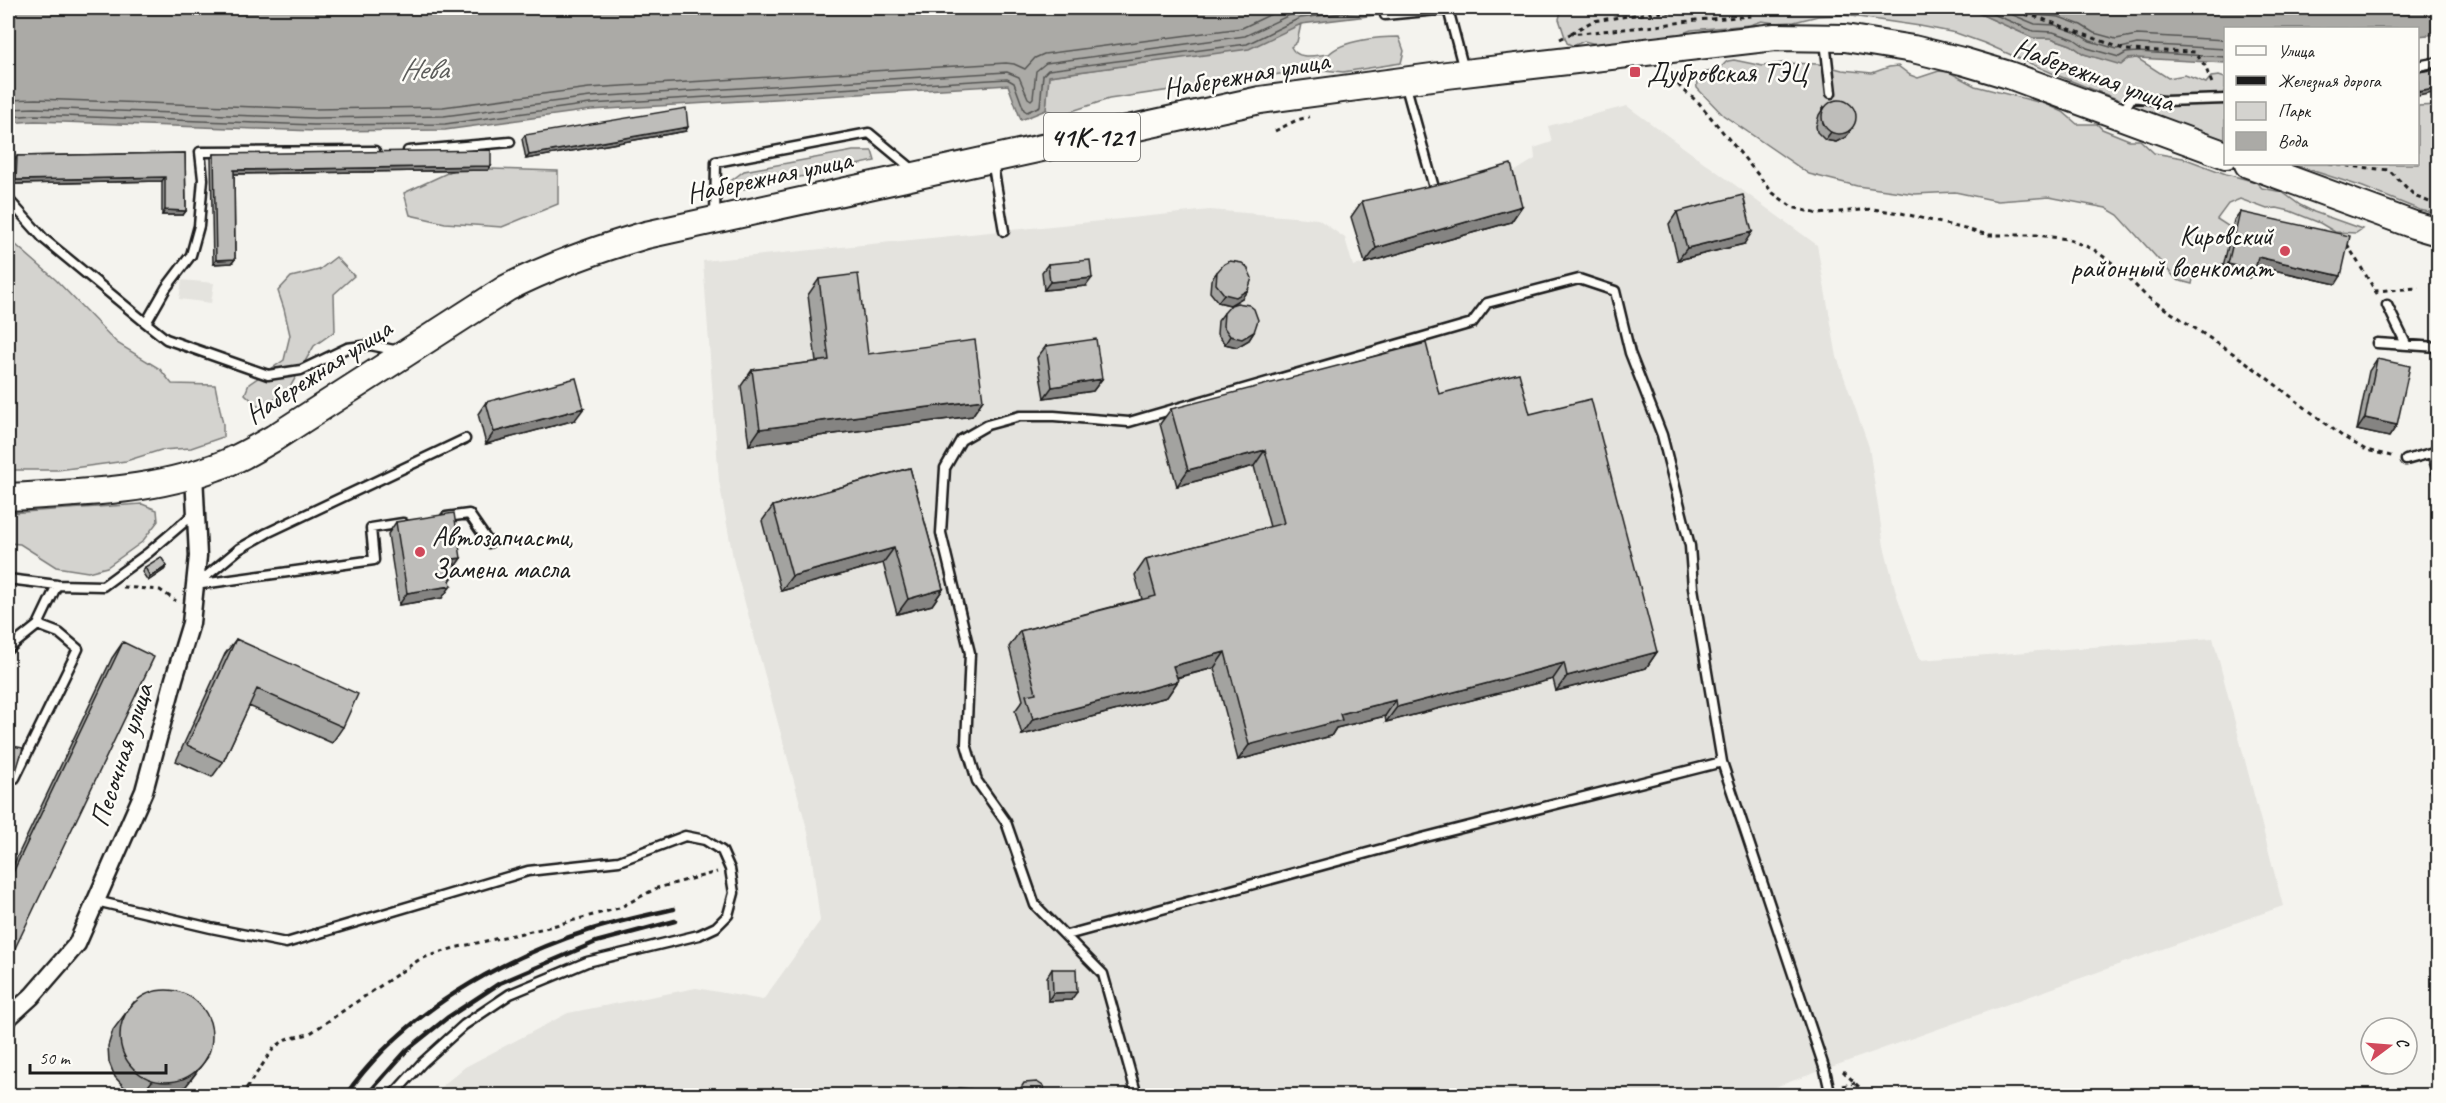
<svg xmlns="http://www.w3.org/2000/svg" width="2446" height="1103" font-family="Caveat,sans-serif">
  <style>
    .built { fill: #e4e3de }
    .green { fill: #d4d3cf; stroke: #787876; stroke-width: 1.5 }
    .water { fill: #abaaa6; stroke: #72716f; stroke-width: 1.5 }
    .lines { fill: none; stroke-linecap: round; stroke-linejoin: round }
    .shore { stroke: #555553; stroke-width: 1.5 }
    .service-casing { stroke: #1c1c1c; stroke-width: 13 }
    .minor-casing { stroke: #1c1c1c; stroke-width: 21 }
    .primary-casing { stroke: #1c1c1c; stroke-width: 30 }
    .path { stroke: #1c1c1c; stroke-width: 3; stroke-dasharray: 4.5 4.5; stroke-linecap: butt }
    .service { stroke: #fdfcf7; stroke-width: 8 }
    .minor { stroke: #fdfcf7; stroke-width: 16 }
    .primary { stroke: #fdfcf7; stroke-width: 26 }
    .rail { stroke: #1c1c1c; stroke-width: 4.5 }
    .wall { fill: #a3a3a0; stroke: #1c1c1c; stroke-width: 1.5 }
    .shaded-wall { fill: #858482; stroke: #1c1c1c; stroke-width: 1.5 }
    .building { fill: #bebdba; stroke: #1c1c1c; stroke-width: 1.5 }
    .poi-dot { fill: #d1495b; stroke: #fdfcf7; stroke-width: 2 }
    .labels { text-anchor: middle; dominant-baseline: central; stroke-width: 5; stroke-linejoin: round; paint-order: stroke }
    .shield { fill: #fdfcf7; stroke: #605f5e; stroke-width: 1.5 }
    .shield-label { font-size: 27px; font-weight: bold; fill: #1c1c1c }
    .poi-label { font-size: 28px; fill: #1c1c1c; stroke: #fdfcf7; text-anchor: start }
    .street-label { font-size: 28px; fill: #1c1c1c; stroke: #fdfcf7 }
    .water-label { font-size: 30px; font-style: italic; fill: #5c5c5a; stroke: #fdfcf7 }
  </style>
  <rect width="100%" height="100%" fill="#f4f3ee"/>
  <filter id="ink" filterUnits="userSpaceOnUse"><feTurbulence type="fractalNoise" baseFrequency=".0167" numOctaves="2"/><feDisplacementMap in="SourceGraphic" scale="12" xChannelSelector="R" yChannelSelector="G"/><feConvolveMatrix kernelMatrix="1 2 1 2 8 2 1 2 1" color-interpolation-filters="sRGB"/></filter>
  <g filter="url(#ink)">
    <path class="built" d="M1627 106 1817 245 1837 357 1869 447 1884 546 1897 596 1920 660 2213 638 2283 906 1753 1095 430 1096 465 1067 568 1013 696 988 763 1000 820 921 809 836 734 563 719 481 703 261 1210 210 1318 219 1345 238 1353 266 1365 263 1535 159 1534 148 1552 142 1548 126Z
      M182 280 214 283 211 303 179 299Z"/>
    <path class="green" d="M1562 8H1665C1673 12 1681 11 1690 8H1927L1931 10 1949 9 1976 12 2033 38H2051L2071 45 2084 54 2121 64 2128 59 2137 58 2168 78 2185 75 2206 83 2211 77 2219 76 2225 78V142L2059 76 1984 43 1956 33 1920 26 1844 15 1818 16 1794 22 1775 23 1762 21 1750 25 1691 30 1659 42 1653 37 1632 40 1621 46H1604L1584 41 1573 46 1567 43 1559 19Z
      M1301 24 1297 42 1291 47C1298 61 1316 55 1329 54 1343 40 1379 37 1399 37L1404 51 1401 63 1343 72 1314 69 1109 99 1060 115 1046 110 1049 76 1185 57Z
      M1734 60 1763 66 1782 63 1819 64 1842 70 1872 73 1889 67 1898 66 1910 75 1918 78 1939 71 1949 72 1975 86 2046 104 2063 112 2077 124H2097L2102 129 2129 140H2140L2154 153 2183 158 2226 174 2256 182 2262 188 2282 192 2300 205 2314 212 2362 229 2356 233 2335 232 2320 223 2290 211 2277 208 2267 209 2240 199 2228 204 2217 219 2228 226 2236 238 2229 265 2221 264 2217 273 2201 272 2197 279H2193L2192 284 2177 280 2118 215 2106 208 2049 197 1998 201 1955 192 1915 194 1857 186 1809 174 1723 115 1697 88C1694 66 1711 75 1720 68 1723 66 1725 62 1728 61Z
      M2438 105V214L2420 210 2363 187 2292 164H2418V106Z
      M853 151H872L875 161 729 192 728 183 744 171Z
      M458 168 558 171V204L502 227 445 223 410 215 404 193Z
      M8 238 56 280 117 343 160 369 172 384 215 385 223 424V437L191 448 161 450 126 461 58 470H8Z
      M336 257 354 276 334 294 335 331 314 346 286 394 259 407 245 394 249 384 284 360 290 335 284 309 278 291 291 277 319 270Z
      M142 504 157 510 158 521 142 542 107 567 88 572 56 567 20 544 8 543V513Z"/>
    <path class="water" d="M8 8H1435L1301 24 1249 49 1049 76 1046 110 1021 120 1008 85 591 110 445 130 314 131 35 121 8 123Z
      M1927 8H2438V34L2418 36V28H2226L2225 63 2137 58 2128 59 2121 65 2084 54 2071 45 2051 38H2033L1976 12 1949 9 1931 10Z"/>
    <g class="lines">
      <path class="shore" d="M1979 8 2033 31 2053 32 2074 39 2087 48 2119 57 2126 53 2137 52 2226 57
        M1996 8 2035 24 2055 25 2077 33 2090 41 2117 49 2137 44 2226 49
        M2019 8 2037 15 2059 17 2081 25 2094 33 2116 39 2137 35 2226 40
        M8 100 36 99 314 109 443 107 589 88 1006 63 1014 64 1025 69 1035 58 1044 54 1242 28 1284 8
        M8 109 35 108 314 118 444 116 590 97 1007 72 1019 77 1028 98 1031 100 1033 98 1036 71 1046 63 1245 36 1296 12 1326 8
        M8 117 35 115 314 125 445 124 590 104 1007 79 1014 83 1024 110 1027 112 1040 106 1043 75 1048 70 1247 44 1300 18 1387 8"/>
      <g class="service-casing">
        <path id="service" d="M1385 15 1448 9 1464 70
          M1825 41 1831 93
          M2418 66 2438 62
          M1405 83 1436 195
          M2122 113 2132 97 2164 101 2226 99
          M375 151 200 152 203 179 199 226 191 255 166 288 146 323 166 339 268 375 301 370 347 348 370 345 399 351
          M408 151 510 142
          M992 160 1004 231
          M8 194V199L44 239 146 323
          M715 218 716 162 869 133 916 172
          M2387 305 2406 344
          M2377 343 2438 347
          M2432 453 2438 473
          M2406 460 2438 451
          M446 517 469 514 489 543
          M8 579 57 585 103 586 148 553 195 513
          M197 584 239 549 267 533 465 439
          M195 585 374 560 371 528 403 523
          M8 649 38 625 57 585
          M15 778 78 649 59 633 38 625
          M96 901 211 928 286 943 528 871 619 861 685 836 705 840 722 851 730 869 734 893 728 915 716 927 699 935 587 962 510 994 464 1025 422 1063 392 1096
          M1067 935 1422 838 1722 762
          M8 1093 18 1096
          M1137 1096 1103 974 1035 905 1006 822 977 781 966 744 970 653 941 533 945 468 961 440 987 425 1020 416H1054L1129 422 1472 323 1487 303 1579 279 1615 291 1630 353 1662 435 1690 546 1693 588 1722 762 1825 1070 1831 1096"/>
      </g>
      <g class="minor-casing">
        <path id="minor" d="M8 1018 32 996 77 944 144 791 174 679 191 623 198 556 194 474"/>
      </g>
      <g class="primary-casing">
        <path id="primary" d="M2248 164 2414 225 2438 232
          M8 497C77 493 150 492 216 467 237 460 255 449 274 438L507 288C552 265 598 249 646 235L1260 100 1447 75 1775 37 1845 38 1913 49 1962 61 2009 75 2226 155"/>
      </g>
      <path class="path" d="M1999 8 2040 18 2126 50 2195 52 2205 66 2213 86
        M1571 33 1593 21 1642 14 1727 8
        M1560 39 1570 34 1656 26 1696 20 1752 16
        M1667 70 1681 88 1699 103 1773 193 1792 207 1818 214 1872 209 1901 213 1989 235H2037L2067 239 2093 249 2115 265 2146 296 2246 362 2342 436 2366 450 2395 457
        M1275 131 1297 120 1309 117
        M2329 164 2389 170 2416 197 2438 205
        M2347 244 2379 297
        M2374 291 2419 288
        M123 587 160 590 176 601
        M1843 1071 1868 1096
        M1843 1086 1855 1083
        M241 1096 274 1048 286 1039 309 1034 420 959 454 948 545 928 619 908 657 888 717 872"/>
      <use href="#service" class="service"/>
      <use href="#minor" class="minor"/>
      <use href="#primary" class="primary"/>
      <path class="rail" d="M345 1096C403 1013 499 959 593 929 619 921 647 915 674 909
        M366 1096 407 1050 447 1018 500 983 596 942 675 921"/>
    </g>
    <path class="wall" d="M1481 8H1523L1482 13Z
      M1824 107 1846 137 1836 142 1825 140 1817 132 1816 126 1819 115Z
      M686 131 526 159 522 139 525 135Z
      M185 153 186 211 183 215H162V181L14 184V160L17 156Z
      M214 154 491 166 488 170 234 174 235 259 232 263 213 264 211 158Z
      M1362 201 1522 206 1511 222 1365 263 1351 217Z
      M1677 212 1744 244 1678 260 1669 224Z
      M2240 212 2336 284 2256 266 2249 278 2222 272 2234 220Z
      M1048 264 1086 286 1044 290 1042 272Z
      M1217 272 1242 298 1230 305 1218 302 1210 292 1211 280Z
      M819 279 868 354 983 400 972 416 749 445 741 386 752 370 816 362 808 295Z
      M1224 313 1254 332 1249 340 1237 347 1225 344 1217 334 1218 321Z
      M1046 346 1102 379 1093 391 1044 398 1037 358Z
      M2377 359 2397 425 2389 437 2357 430 2369 371Z
      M1439 394 1530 414 1657 652 1646 668 1556 691 1553 679 1386 722 1385 716 1336 728 1331 736 1238 760 1214 668 1177 678 1178 681 1167 697 1022 735 1015 711 1023 700 1009 647 1020 631 1142 599 1135 575 1146 559 1270 527 1254 466 1177 486 1160 424 1171 409Z
      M486 402 575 420 486 444 478 414Z
      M910 468 943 589 932 605 897 614 883 563 781 591 762 521 773 506Z
      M396 522 461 558 455 566 442 598 399 605 388 534Z
      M145 567 164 570 148 581 142 572Z
      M236 639 343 727 332 743 249 706 223 762 212 777 176 761 225 654Z
      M123 642 8 963V876L112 658Z
      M1052 969 1071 1000 1048 1001 1047 977Z
      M134 1002 196 1073 186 1086 173 1095H139L126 1089 115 1077 109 1062 108 1046 113 1030Z"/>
    <path class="shaded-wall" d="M1486 8H1523L1482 13Z
      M2439 88V92L2418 96V92Z
      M688 127 686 131 526 159 529 155Z
      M1852 129 1846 137 1836 142 1825 140 1831 132Z
      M491 166 488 170 231 174 234 170Z
      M165 177 162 181 14 184 16 180Z
      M1522 206 1511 222 1365 263 1376 248Z
      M165 210 186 211 183 215H162Z
      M1752 232 1744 244 1678 260 1687 248Z
      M2258 257 2341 276 2336 284 2252 265Z
      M235 259 232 263 213 264 216 260Z
      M2228 264 2255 270 2249 278 2222 272Z
      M1092 278 1086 286 1044 290 1050 282Z
      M1248 290 1242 298 1230 305 1218 302 1224 294Z
      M1254 332 1249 340 1237 347 1225 344 1230 336Z
      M1102 379 1093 391 1044 398 1052 387Z
      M983 400 972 416 749 445 760 429Z
      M584 408 575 420 486 444 494 432Z
      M2365 418 2397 425 2389 437 2357 430Z
      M1265 450 1254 466 1177 486 1188 470Z
      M894 548 883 563 781 591 792 576Z
      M461 558 453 570 454 559Z
      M167 566 164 570 148 581 150 577Z
      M456 572 448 584 449 573Z
      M451 586 442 598 399 605 407 593Z
      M943 589 932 605 897 614 908 599Z
      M1225 652 1214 668 1162 681 1173 666Z
      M1657 652 1646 668 1556 691 1567 676Z
      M1564 663 1553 679 1386 722 1397 707Z
      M1178 681 1167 697 1022 735 1033 719Z
      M1396 700 1385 716 1336 728 1331 736 1238 760 1249 745 1340 714Z
      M1077 992 1071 1000 1048 1001 1053 993Z
      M207 1058 186 1086 173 1095H141L152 1081Z"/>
    <path class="building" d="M2439 69V88L2418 92V72Z
      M1822 117a17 17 0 1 1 34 0a17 17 0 1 1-34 0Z
      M686 108 688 127 529 155 525 135Z
      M491 150V166L234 170 235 259 216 260 214 154Z
      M185 153 186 211 165 210V177L16 180 17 156Z
      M1511 164 1522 206 1376 248 1362 201 1448 182Z
      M1743 195 1752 232 1687 248 1677 212Z
      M2240 212 2350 236 2341 276 2258 257 2255 270 2228 264Z
      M1090 260 1092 278 1050 282 1048 264Z
      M1230 261 1242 263 1247 267 1252 278 1248 290 1236 297 1224 294 1216 284 1217 272 1224 264Z
      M858 274 868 354 975 340 983 400 760 429 752 370 829 360 819 279Z
      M1237 303 1249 305 1254 309 1258 320 1254 332 1242 339 1230 336 1223 326 1224 313 1231 305Z
      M1096 339 1102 379 1052 387 1046 346Z
      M1426 343 1439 394 1519 373 1530 414 1591 399 1657 652 1567 676 1564 663 1397 707 1396 700 1340 714 1342 720 1249 745 1225 652 1173 666 1178 681 1033 719 1026 695 1036 693 1020 631 1156 596 1146 559 1284 523 1265 450 1188 470 1171 409Z
      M2377 359 2410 366 2397 425 2365 418Z
      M576 378 584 408 494 432 486 402Z
      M910 468 943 589 908 599 894 548 792 576 773 506Z
      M454 513 461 558 454 559 456 572 449 573 451 586 407 593 396 522Z
      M161 557 167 566 150 577 145 567Z
      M236 639 358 694 343 727 257 689 223 762 187 745Z
      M123 642 154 657 8 963V883Z
      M8 745 23 748 11 788H8Z
      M1052 969H1076L1077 992 1053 993Z
      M120 1036a46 46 0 1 1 92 0a46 46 0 1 1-92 0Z
      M1037 1082 1043 1086 1046 1095H1017V1094L1024 1083Z
      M959 1088 971 1089 975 1095H953L954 1092Z"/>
  </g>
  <g class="poi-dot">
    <rect x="1629" y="66" width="12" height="12" rx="3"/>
    <circle cx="2285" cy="251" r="6"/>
    <circle cx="420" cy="552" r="6"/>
  </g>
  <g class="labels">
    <rect class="shield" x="1044" y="113" width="96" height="48" rx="4.5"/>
    <g class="shield-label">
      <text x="1092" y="137">41К-121</text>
    </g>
    <g class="poi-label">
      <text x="1647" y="72">Дубровская ТЭЦ</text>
      <text x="2273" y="235" text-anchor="end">Кировский<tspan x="2273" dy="32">районный военкомат</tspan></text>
      <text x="432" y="536">Автозапчасти,<tspan x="432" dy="32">Замена масла</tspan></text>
    </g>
    <g class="street-label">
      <text transform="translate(1246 74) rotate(-10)">Набережная улица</text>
      <text transform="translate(2094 74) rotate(20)">Набережная улица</text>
      <text transform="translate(769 176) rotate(-12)">Набережная улица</text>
      <text transform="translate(318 371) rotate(-33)">Набережная улица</text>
      <text transform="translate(121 755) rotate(-72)">Песочная улица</text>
    </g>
    <g class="water-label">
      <text x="424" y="69">Нева</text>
    </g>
  </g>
  <rect width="2446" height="1103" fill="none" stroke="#fdfcf7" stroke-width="30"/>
  <rect x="15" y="15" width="2416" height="1073" fill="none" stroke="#1c1c1c" stroke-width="2" filter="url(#ink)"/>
  <rect x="2224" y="27" width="195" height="138" fill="#fdfcf7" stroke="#a3a29f" stroke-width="1.5"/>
  <rect x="2236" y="46" width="30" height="9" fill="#fdfcf7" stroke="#a3a29f" stroke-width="1.5"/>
  <text x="2278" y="57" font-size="18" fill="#1c1c1c">Улица</text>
  <rect x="2236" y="76" width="30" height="9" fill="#1c1c1c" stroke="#a3a29f" stroke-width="1.5"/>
  <text x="2278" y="87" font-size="18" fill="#1c1c1c">Железная дорога</text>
  <rect x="2236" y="102" width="30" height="18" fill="#d4d3cf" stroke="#a3a29f" stroke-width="1.5"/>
  <text x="2278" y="117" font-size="18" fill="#1c1c1c">Парк</text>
  <rect x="2236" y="132" width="30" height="18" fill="#abaaa6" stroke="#a3a29f" stroke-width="1.5"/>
  <text x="2278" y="147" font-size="18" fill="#1c1c1c">Вода</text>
  <g transform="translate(2389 1046) rotate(74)"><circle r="28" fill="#fdfcf7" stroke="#a3a29f" stroke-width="1.5"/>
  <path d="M0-4.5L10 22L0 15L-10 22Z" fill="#d1495b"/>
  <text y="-9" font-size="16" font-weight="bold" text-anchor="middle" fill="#1c1c1c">С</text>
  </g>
  <path d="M30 1064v9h136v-9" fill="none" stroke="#1c1c1c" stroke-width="3"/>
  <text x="39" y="1064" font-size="18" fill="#1c1c1c" stroke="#fdfcf7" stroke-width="4.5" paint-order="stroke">50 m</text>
</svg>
